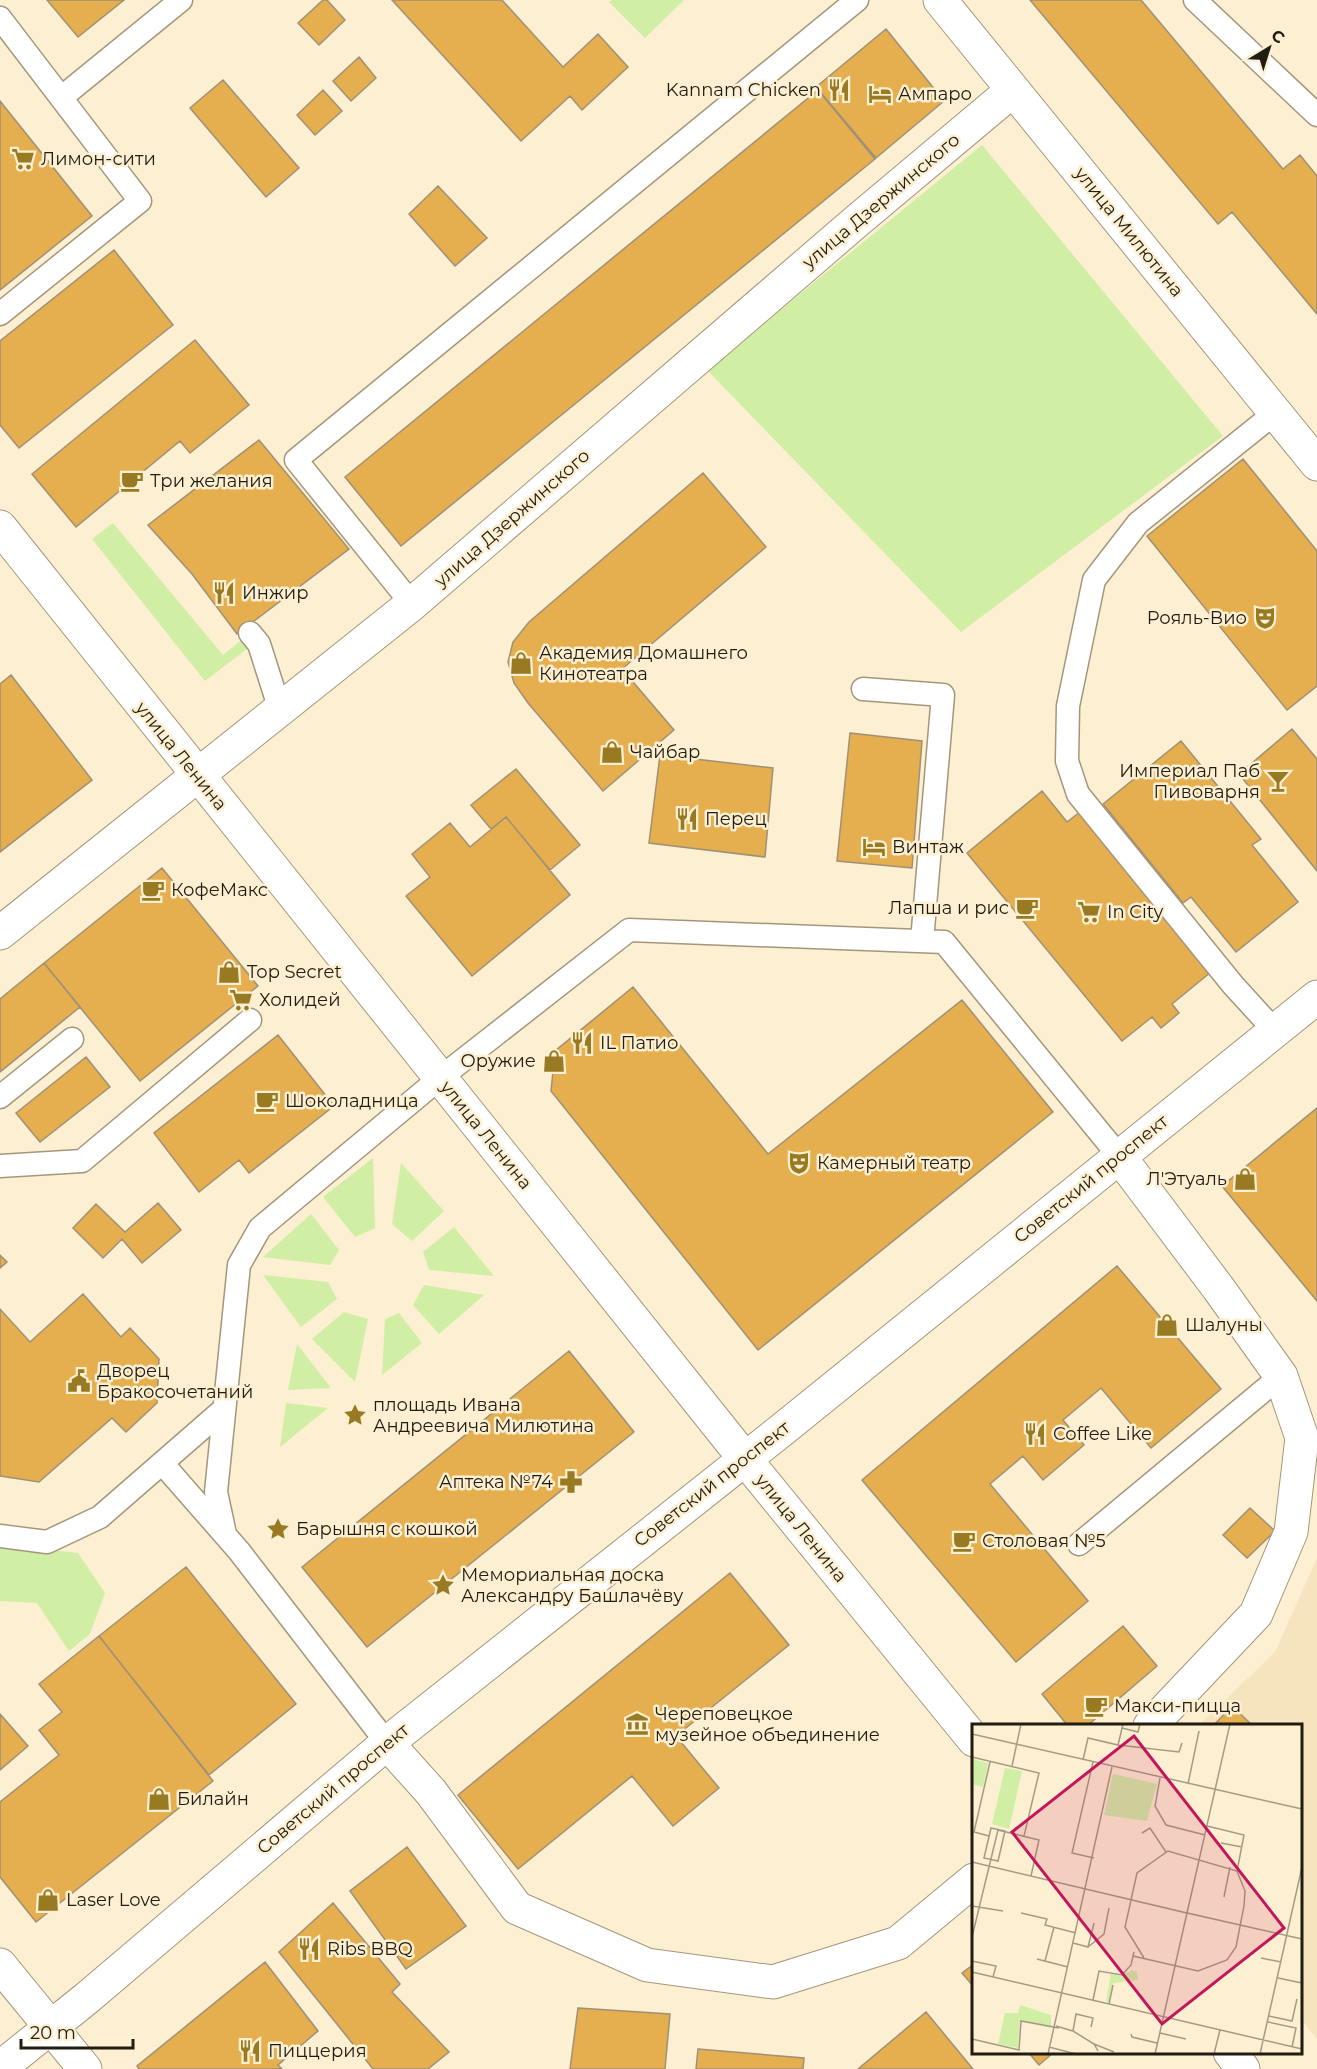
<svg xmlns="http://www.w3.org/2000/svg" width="1317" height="2069" font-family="Montserrat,sans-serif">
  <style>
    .built { fill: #f6e4bf }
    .green { fill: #d1eea5 }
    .building { fill: #e5ae4f; stroke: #a09076; stroke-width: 1.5 }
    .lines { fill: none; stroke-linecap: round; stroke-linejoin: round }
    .lane-casing { stroke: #a4967b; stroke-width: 25 }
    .street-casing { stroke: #a4967b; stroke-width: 35 }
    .secondary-casing { stroke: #a4967b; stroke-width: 35 }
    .lane { stroke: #fff; stroke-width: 22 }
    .street { stroke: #fff; stroke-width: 33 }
    .secondary { stroke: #fff; stroke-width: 33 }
    .labels { text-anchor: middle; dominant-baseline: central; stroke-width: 5; stroke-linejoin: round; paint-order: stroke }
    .poi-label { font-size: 18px; fill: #211c11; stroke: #fdefd1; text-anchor: start }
    .street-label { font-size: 18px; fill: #211c11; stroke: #fdefd1 }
    .inset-road { fill: none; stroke: #a59b84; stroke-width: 1.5 }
    .view { fill: #c2185b; fill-opacity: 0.15; stroke: #c2185b; stroke-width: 3 }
    .inset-edge { fill: none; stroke: #211c11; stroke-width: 3 }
  </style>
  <rect width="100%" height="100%" fill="#fdefd1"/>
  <path class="built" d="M1317 1558V2039L1301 2019 1300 1726H1198L1275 1652Z"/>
  <path class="green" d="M612 0H684L645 38 609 2Z
    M982 145 1223 436 961 632 707 370Z
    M113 523 223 655 250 633 252 645 205 681 92 539Z
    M373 1158 375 1228 355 1237 323 1197Z
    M401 1163 444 1211 412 1241 392 1224Z
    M311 1214 339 1250 330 1265 263 1257Z
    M454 1227 494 1276 429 1270 423 1252Z
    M263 1275 328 1282 337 1299 301 1327Z
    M424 1285 484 1295 439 1334 413 1305Z
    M344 1312 368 1319 355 1382 312 1339Z
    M399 1313 422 1343 382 1375 385 1319Z
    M297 1344 331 1388 288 1390Z
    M286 1403 328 1408 280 1447Z
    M0 1544 78 1553 105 1593 90 1634 69 1651 37 1603 0 1601Z"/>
  <path class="building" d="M47 0H124L78 37Z
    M323 0H327L345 20 319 45 298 23Z
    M392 0H502L563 67 598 34 628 67 582 110 570 96 521 141Z
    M1030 0H1141L1283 169 1300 155 1317 176V314L1232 212 1218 224Z
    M886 29 944 101 876 158 816 87Z
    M359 57 376 78 351 101 333 81Z
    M223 80 299 168 266 197 190 108Z
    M323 90 342 111 315 135 297 115Z
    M818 90 875 159 401 546 345 477Z
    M0 101 92 216 0 290Z
    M438 186 487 238 455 266 409 214Z
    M114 250 173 325 19 448 0 425V341Z
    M195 340 249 405 190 453 180 441 76 527 32 474Z
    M259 440 349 549 237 634 192 574 148 525Z
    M1243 459 1317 551V686L1287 710 1147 536Z
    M703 473 766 547 622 669 674 730 603 791 528 703 514 683 508 662 513 642 529 622Z
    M11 675 92 780 0 852V684Z
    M1292 729 1317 759V871L1239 774Z
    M850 733 922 741 912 868 837 861Z
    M1181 741 1261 839 1252 845 1298 902 1236 952 1191 897 1183 903 1103 804Z
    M660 755 773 768 765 857 649 843Z
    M516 769 580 845 550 870 506 817 491 829 471 805Z
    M1042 791 1067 822 1080 812 1211 972 1172 1004 1179 1013 1161 1028 1152 1017 1122 1041 967 853Z
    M506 817 570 895 472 976 406 896 430 877 412 854 450 823 470 847Z
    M162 868 258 986 140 1081 44 963Z
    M44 963 80 1007 0 1072V999Z
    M633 987 768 1154 962 1000 1053 1112 758 1350 551 1091 555 1051Z
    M278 1035 334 1106 249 1173 239 1160 199 1192 154 1133Z
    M86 1057 110 1087 40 1142 16 1113Z
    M1317 1108V1301L1222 1186Z
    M158 1203 181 1230 142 1263 122 1239 103 1258 73 1228 96 1204 125 1232Z
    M0 1255 7 1262 0 1268Z
    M1117 1266 1221 1389 1151 1448 1101 1388 1063 1420 1084 1445 1043 1480 1023 1456 990 1484 1088 1601 1016 1662 862 1480Z
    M83 1294 121 1337 130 1328 159 1359 157 1403 126 1432 112 1418 39 1482 0 1476V1309L30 1342Z
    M569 1351 634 1432 367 1647 302 1567Z
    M1250 1508 1275 1531 1247 1558 1223 1535Z
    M186 1567 296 1704 209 1775 99 1636Z
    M730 1573 789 1645 676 1736 719 1788 673 1826 632 1776 518 1869 458 1795Z
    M1123 1626 1157 1666 1087 1726H1068L1042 1694Z
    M99 1636 213 1781 36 1922 0 1877V1802L59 1755 39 1730 62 1712 39 1684Z
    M1232 1706 1253 1726H1213Z
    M0 1714 28 1746 0 1770Z
    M407 1847 466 1926 406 1969 350 1891Z
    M333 1903 400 1984 392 1992 449 2052 428 2069H373L279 1952Z
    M265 1962 318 2031 278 2065 282 2069H139L137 2066Z
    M974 1964V1987L962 1973Z
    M578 2008 670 2014 665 2069H570Z
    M926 2012 973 2069H858Z
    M698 2049 804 2058 803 2069H696Z
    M1028 2052H1054L1039 2065Z"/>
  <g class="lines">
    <g class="lane-casing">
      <path id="lane" d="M1195 0 1317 115
        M0 18 140 201 0 314
        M62 97 181 0
        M412 604 296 460 857 0
        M250 633 259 644 280 710
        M863 689 943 695 922 941
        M1275 1031 1233 985 1078 794 1067 761 1068 706 1094 580 1138 523 1275 413
        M0 1097 72 1039
        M0 1166 82 1161 250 1020
        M162 1463 239 1551 387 1743
        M225 1534 216 1492 239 1265 260 1228 440 1078 629 930 944 942 1119 1156
        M0 1536 47 1542 100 1517 224 1409
        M1079 1544 1281 1376"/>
    </g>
    <g class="street-casing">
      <path id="street" d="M940 0 1317 464
        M0 933 412 604 858 220 1013 90
        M1119 1156 1219 1289 1281 1376 1302 1438 1291 1532 1256 1614 1150 1726
        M387 1743 431 1792 517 1908 647 1965 773 1982 898 1943 974 1880
        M0 1965 85 2069"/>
    </g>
    <g class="secondary-casing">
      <path id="secondary" d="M0 527 745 1459 974 1740
        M1230 2052 1243 2069
        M0 2068 87 1998 387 1743 783 1429 1317 997"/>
    </g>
    <use href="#lane" class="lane"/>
    <use href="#street" class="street"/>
    <use href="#secondary" class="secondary"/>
  </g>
  <defs>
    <g id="restaurant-bare" transform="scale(1.8)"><path d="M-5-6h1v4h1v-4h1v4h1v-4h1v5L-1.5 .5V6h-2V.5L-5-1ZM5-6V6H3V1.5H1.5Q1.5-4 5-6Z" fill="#977a22" stroke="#fdefd1" stroke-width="2.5" paint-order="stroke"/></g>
    <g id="hotel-bare" transform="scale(1.8)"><path d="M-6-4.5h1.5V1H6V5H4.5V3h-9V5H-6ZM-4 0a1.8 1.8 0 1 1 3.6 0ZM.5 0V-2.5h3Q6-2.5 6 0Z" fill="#977a22" stroke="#fdefd1" stroke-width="2.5" paint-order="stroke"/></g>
    <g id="supermarket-bare" transform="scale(1.8)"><path d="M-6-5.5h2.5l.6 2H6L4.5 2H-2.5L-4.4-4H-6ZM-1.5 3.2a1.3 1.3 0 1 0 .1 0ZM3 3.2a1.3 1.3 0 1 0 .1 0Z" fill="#977a22" stroke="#fdefd1" stroke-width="2.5" paint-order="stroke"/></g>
    <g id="cafe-bare" transform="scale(1.8)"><path d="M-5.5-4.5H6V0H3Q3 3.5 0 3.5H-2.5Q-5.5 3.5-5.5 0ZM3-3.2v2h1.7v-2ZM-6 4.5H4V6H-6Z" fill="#977a22" stroke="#fdefd1" stroke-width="2.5" paint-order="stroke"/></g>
    <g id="theatre-bare" transform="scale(1.8)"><path d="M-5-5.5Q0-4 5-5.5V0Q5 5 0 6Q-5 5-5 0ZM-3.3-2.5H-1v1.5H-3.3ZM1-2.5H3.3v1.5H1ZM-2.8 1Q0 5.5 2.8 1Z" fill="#977a22" stroke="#fdefd1" stroke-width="2.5" paint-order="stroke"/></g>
    <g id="shop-bare" transform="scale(1.8)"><path d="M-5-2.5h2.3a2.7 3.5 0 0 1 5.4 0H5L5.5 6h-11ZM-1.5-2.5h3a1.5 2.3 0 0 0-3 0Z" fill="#977a22" stroke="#fdefd1" stroke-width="2.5" paint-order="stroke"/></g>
    <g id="bar-bare" transform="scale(1.8)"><path d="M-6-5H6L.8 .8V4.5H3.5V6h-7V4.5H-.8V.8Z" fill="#977a22" stroke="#fdefd1" stroke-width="2.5" paint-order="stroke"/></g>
    <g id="civic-bare" transform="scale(1.8)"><path d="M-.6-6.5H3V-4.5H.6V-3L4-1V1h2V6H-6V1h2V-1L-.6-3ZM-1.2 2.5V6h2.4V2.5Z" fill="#977a22" stroke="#fdefd1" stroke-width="2.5" paint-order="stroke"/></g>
    <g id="sight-bare" transform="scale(1.8)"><path d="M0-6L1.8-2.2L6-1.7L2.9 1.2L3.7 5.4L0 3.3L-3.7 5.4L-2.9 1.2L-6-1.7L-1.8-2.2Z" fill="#977a22" stroke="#fdefd1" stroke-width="2.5" paint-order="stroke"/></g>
    <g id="pharmacy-bare" transform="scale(1.8)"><path d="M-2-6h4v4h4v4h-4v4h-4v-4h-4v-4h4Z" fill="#977a22" stroke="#fdefd1" stroke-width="2.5" paint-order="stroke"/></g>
    <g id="museum-bare" transform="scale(1.8)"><path d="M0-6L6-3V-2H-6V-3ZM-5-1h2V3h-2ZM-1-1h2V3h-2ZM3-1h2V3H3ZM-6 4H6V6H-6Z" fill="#977a22" stroke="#fdefd1" stroke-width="2.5" paint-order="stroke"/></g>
  </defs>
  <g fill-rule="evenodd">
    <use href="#restaurant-bare" x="839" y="90"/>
    <use href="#hotel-bare" x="880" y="94"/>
    <use href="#supermarket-bare" x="23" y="159"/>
    <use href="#cafe-bare" x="132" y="481"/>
    <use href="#restaurant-bare" x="224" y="593"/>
    <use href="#theatre-bare" x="1265" y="618"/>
    <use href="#shop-bare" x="521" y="663"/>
    <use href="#shop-bare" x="612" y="752"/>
    <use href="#bar-bare" x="1278" y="781"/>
    <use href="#restaurant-bare" x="687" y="819"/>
    <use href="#hotel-bare" x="874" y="847"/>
    <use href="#cafe-bare" x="153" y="890"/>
    <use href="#cafe-bare" x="1027" y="908"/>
    <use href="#supermarket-bare" x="1089" y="912"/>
    <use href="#shop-bare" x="229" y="972"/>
    <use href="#supermarket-bare" x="241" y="1000"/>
    <use href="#restaurant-bare" x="582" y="1043"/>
    <use href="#shop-bare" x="554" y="1061"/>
    <use href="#cafe-bare" x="267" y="1101"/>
    <use href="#theatre-bare" x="799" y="1163"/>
    <use href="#shop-bare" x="1245" y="1179"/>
    <use href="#shop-bare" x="1167" y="1325"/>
    <use href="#civic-bare" x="79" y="1381"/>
    <use href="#sight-bare" x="355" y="1415"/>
    <use href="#restaurant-bare" x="1035" y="1434"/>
    <use href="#pharmacy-bare" x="571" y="1482"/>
    <use href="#sight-bare" x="278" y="1529"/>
    <use href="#cafe-bare" x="964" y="1541"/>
    <use href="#sight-bare" x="443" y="1585"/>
    <use href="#cafe-bare" x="1096" y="1706"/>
    <use href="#museum-bare" x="637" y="1724"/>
    <use href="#shop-bare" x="159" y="1799"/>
    <use href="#shop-bare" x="48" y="1900"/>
    <use href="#restaurant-bare" x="309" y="1949"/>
    <use href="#restaurant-bare" x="250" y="2051"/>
  </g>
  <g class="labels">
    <g class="poi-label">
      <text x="821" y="90" text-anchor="end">Kannam Chicken</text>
      <text x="898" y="94">Ампаро</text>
      <text x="41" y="159">Лимон-сити</text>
      <text x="150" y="481">Три желания</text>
      <text x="242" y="593">Инжир</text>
      <text x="1247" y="618" text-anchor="end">Рояль-Вио</text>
      <text x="539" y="653">Академия Домашнего<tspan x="539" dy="21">Кинотеатра</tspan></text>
      <text x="630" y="752">Чайбар</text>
      <text x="1260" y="771" text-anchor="end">Империал Паб<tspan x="1260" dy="21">Пивоварня</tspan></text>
      <text x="705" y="819">Перец</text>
      <text x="892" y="847">Винтаж</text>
      <text x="171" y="890">КофеМакс</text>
      <text x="1009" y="908" text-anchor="end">Лапша и рис</text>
      <text x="1107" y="912">In City</text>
      <text x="247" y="972">Top Secret</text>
      <text x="259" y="1000">Холидей</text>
      <text x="600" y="1043">IL Патио</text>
      <text x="536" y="1061" text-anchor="end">Оружие</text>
      <text x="285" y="1101">Шоколадница</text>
      <text x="817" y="1163">Камерный театр</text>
      <text x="1227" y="1179" text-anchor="end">Л'Этуаль</text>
      <text x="1185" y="1325">Шалуны</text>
      <text x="97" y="1371">Дворец<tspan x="97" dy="21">Бракосочетаний</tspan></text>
      <text x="373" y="1405">площадь Ивана<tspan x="373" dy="21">Андреевича Милютина</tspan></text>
      <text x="1053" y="1434">Coffee Like</text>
      <text x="553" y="1482" text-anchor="end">Аптека №74</text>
      <text x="296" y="1529">Барышня с кошкой</text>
      <text x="982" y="1541">Столовая №5</text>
      <text x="461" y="1575">Мемориальная доска<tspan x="461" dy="21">Александру Башлачёву</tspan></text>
      <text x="1114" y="1706">Макси-пицца</text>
      <text x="655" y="1714">Череповецкое<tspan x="655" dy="21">музейное объединение</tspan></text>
      <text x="177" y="1799">Билайн</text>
      <text x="66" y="1900">Laser Love</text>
      <text x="327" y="1949">Ribs BBQ</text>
      <text x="268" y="2051">Пиццерия</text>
    </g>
    <g class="street-label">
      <text transform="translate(881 201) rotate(-40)">улица Дзержинского</text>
      <text transform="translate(1129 232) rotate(51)">улица Милютина</text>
      <text transform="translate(512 518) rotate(-41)">улица Дзержинского</text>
      <text transform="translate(181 756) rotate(51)">улица Ленина</text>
      <text transform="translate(486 1135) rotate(51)">улица Ленина</text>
      <text transform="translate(1091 1179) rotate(-39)">Советский проспект</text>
      <text transform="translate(712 1484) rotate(-38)">Советский проспект</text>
      <text transform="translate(801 1528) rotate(51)">улица Ленина</text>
      <text transform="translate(333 1789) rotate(-40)">Советский проспект</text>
    </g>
  </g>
  <g transform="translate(972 1724)">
    <rect width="330" height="330" fill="#fdefd1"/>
    <path d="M0 35 16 39 11 63 0 60ZM33 44 50 47 37 105 20 100ZM141 50 185 60 175 97 132 91ZM160 246 165 248 166 256 141 259 137 278 134 277 139 250 150 252ZM48 281 79 291V304L48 296 46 324 26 320 33 289H46Z" fill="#d1eea5"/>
    <path class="inset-road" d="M150 4 166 8 168 0M0 10 330 85M146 21 207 28 210 19M0 33 67 49 52 112M111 36 116 14 146 21 151 0M121 38 100 129 122 134M40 42 49 0M188 54 183 82 194 101 233 111M216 60 227 7M235 102 272 111 265 147M19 104 33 107 26 137 12 134ZM170 109 178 104 194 128M17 112 2 108 18 38M249 119 270 123M0 138 215 189 258 0M252 173 258 143M0 182 31 187M49 189 75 195 73 201 104 209M0 213 26 106 67 116 59 152M101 219 116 223 122 199M116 223 132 210 137 184M161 232 226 247 255 236 264 223 272 182 273 167 265 147 196 127 165 149 153 203 172 234M289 234 309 238M65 235 96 243M0 237 24 242 21 253M73 237 82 203M0 248 330 325M306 254 330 259M121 276 127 247 150 251 159 241 162 228M137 280 141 261M297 292 320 297 325 275M296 298 324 304 320 323M84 302 101 307 104 290 121 294 119 303M101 307 122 320 126 327M188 309 214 315M159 310 160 313 185 319M0 315 47 326 49 297 87 304M122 320 142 328M77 323 104 330M76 330 140 43M183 330 215 189 330 215M242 330 248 306M288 330 330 143"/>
    <path class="view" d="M162 12 312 204 190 300 40 108Z"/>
    <rect width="330" height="330" class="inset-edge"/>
  </g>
  <g transform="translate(1269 48) rotate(38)" stroke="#fdefd1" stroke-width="4.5" paint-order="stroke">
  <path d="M0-4.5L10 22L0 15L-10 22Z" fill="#211c11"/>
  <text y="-9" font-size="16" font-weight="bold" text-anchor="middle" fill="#211c11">С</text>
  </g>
  <path d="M21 2039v9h112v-9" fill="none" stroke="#211c11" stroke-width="3"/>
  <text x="30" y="2039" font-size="18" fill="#211c11" stroke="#fdefd1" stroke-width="4.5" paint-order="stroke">20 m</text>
</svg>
